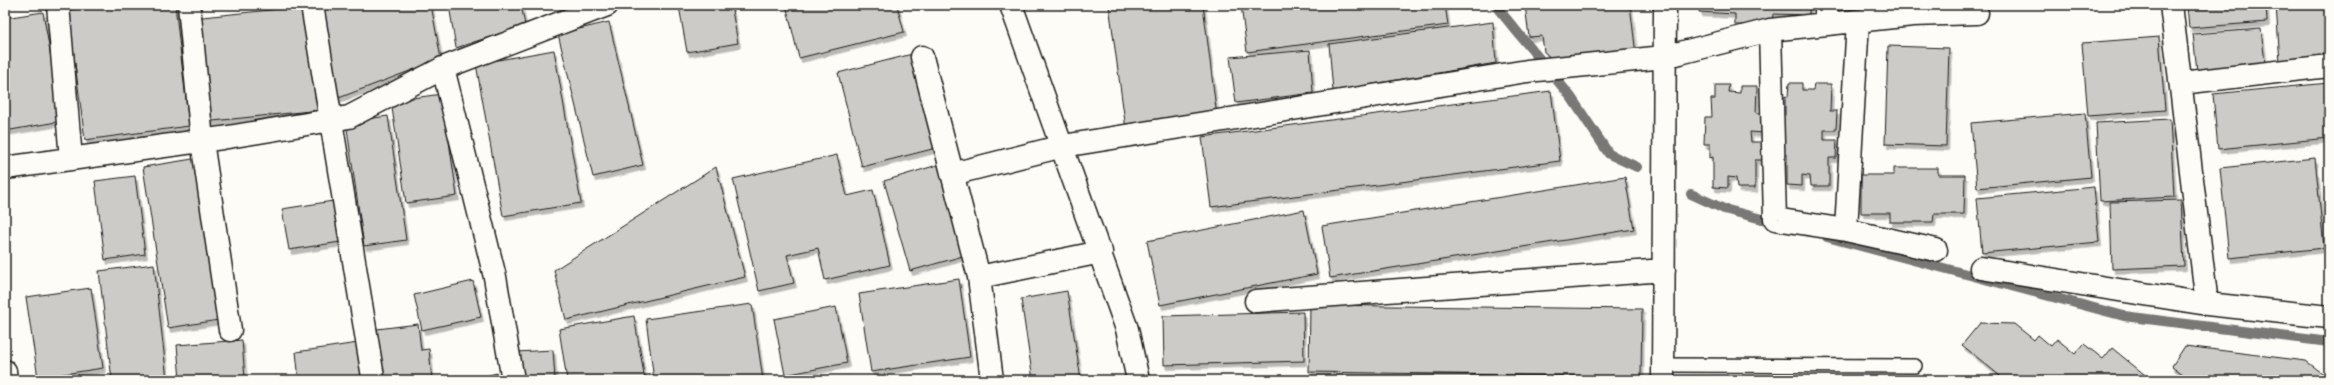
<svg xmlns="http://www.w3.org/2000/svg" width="2334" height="385" font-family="Itim,sans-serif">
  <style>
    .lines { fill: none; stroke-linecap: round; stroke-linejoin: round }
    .stream { stroke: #797876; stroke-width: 10 }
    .building { fill: #cccbc8; stroke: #1c1c1c; filter: url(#shadow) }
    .service-casing { stroke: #1c1c1c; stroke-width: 16 }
    .minor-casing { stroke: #1c1c1c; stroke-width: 25 }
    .tertiary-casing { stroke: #1c1c1c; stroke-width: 25 }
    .service { stroke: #fdfcf7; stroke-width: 13 }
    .minor { stroke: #fdfcf7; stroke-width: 22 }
    .tertiary { stroke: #fdfcf7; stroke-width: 22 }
  </style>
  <defs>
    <filter id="shadow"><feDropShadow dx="2.5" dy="4.5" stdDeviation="0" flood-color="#0004"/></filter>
  </defs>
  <rect width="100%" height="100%" fill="#fdfcf7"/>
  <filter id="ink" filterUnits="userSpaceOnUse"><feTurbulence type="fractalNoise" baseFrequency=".025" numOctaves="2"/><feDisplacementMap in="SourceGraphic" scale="8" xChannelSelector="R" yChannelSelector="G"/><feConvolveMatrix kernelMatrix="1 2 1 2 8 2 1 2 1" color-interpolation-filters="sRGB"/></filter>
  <g filter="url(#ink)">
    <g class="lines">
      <path class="stream" d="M1495 5 1571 97 1609 154 1637 167
        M1691 194 1724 209 1777 223
        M1827 237 2124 316 2329 342"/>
    </g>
    <path class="building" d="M114 5H175L189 126 85 140 68 10Z
      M318 5H431L441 59 336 99Z
      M449 5H521L525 25 456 48Z
      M731 5 738 43 687 52 679 6Z
      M786 5H897L904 32 799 58Z
      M1109 5H1203L1217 117 1126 129Z
      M1241 5H1445L1448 25 1247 52Z
      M1525 5H1630L1636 55 1557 63 1544 52 1542 36 1529 37Z
      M1700 5H1809V15L1773 14 1772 25H1735V14L1699 12Z
      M2187 5H2266L2267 22 2189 28Z
      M2276 5H2326L2329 60 2280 63Z
      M309 6 320 110 203 122 193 18Z
      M43 12 62 121 5 131V18Z
      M609 22 643 165 593 177 558 34Z
      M1493 22 1496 63 1333 91 1329 44Z
      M2261 29 2265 63 2197 71 2193 34Z
      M2159 37 2165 110 2088 116 2082 43Z
      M1888 46 1949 48 1946 146 1885 144Z
      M554 50 581 203 503 216 476 64Z
      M1310 50 1313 93 1236 103 1230 57Z
      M920 52 944 146 862 167 838 73Z
      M1789 83H1802V90H1813L1814 84H1831L1830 111H1837L1836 130H1824V140H1837L1836 158H1829V186H1811L1810 176 1802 175V186L1787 185V155H1784V142H1778V115H1785V96L1788 97Z
      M2329 83V138L2218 149 2213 94Z
      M1715 85H1729L1728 92 1740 93V86H1757L1756 113H1763V133L1750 132 1751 142H1763L1762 160H1755V188H1737L1736 178 1728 177V188L1713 187V157L1710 158V144H1704L1705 117H1712L1711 99H1715Z
      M1551 91 1560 161 1211 207 1202 137Z
      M442 94 457 196 406 203 391 101Z
      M2085 113 2091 177 1977 188 1971 123Z
      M388 116 406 240 364 246 346 122Z
      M2170 119 2174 197 2100 201 2096 123Z
      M837 155 847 196 873 190 890 265 825 280 818 248 787 255 794 283 759 291 733 179Z
      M199 158 225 319 168 328 143 167Z
      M2315 158 2324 248 2229 258 2220 168Z
      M944 163 970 254 910 271 884 181Z
      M716 167 745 277 566 320 554 270Z
      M1894 168H1938V175H1965L1964 214H1934L1933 222H1890V213H1861V175H1894Z
      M135 176 145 254 105 260 95 181Z
      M1625 177 1634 229 1330 278 1322 226Z
      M2094 187 2099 242 1982 253 1977 198Z
      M2181 200 2184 266 2112 269 2110 202Z
      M333 201 340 242 289 250 282 209Z
      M1304 210 1317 274 1160 305 1147 241Z
      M154 264 167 380H112L99 271Z
      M959 279 970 357 871 372 859 294Z
      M473 281 481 317 422 330 414 295Z
      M91 288 103 368 38 378 26 297Z
      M1067 291 1081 380H1033L1021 299Z
      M752 304 763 380H654L646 319Z
      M1310 305 1642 309 1641 377 1309 372Z
      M836 307 847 363 785 375 774 319Z
      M1303 312 1304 361 1164 365 1163 316Z
      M634 316 645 380H567L559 329Z
      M1980 323 2014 324 2034 340 2038 335 2051 346 2057 339 2075 354 2084 344 2103 359 2112 348 2150 379 2005 380 1962 345Z
      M418 324 421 350 429 349 432 380H376L369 330Z
      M242 340 245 380H180L177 345Z
      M358 343 362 380H299L296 352Z
      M2185 346 2306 361 2329 378V380H2191L2172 366Z
      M553 350 555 380H518L516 352Z
      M497 373 499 380H470Z
      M974 375 975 380H931Z"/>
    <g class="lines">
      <g class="service-casing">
        <path id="service" d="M1663 365 1915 366"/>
      </g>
      <g class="minor-casing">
        <path id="minor" d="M58 5 71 159
          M189 5 202 141 230 330
          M312 5 373 377
          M2171 5 2207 304
          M1826 24V5
          M1770 30 1775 219 1846 230 1936 250
          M922 57 979 277
          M443 68 495 277 513 380
          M2181 83 2329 66
          M5 168 222 138 349 117 443 68 607 5
          M952 174 1063 146 1527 71 1664 57 1770 30 1913 15 1977 13
          M1846 230 1858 21
          M1981 268 2207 304 2329 317
          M1256 301 1664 270
          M5 371 6 380
          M992 380 979 277 1101 252
          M1663 380 1665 5"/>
      </g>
      <g class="tertiary-casing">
        <path id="tertiary" d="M1011 5 1127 329 1138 380"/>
      </g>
      <use href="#service" class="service"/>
      <use href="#minor" class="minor"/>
      <use href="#tertiary" class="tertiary"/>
    </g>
  </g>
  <rect width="2334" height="385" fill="none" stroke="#fdfcf7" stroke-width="20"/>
  <rect x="10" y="10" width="2314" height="365" fill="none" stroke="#1c1c1c" stroke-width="1.5" filter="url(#ink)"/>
</svg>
